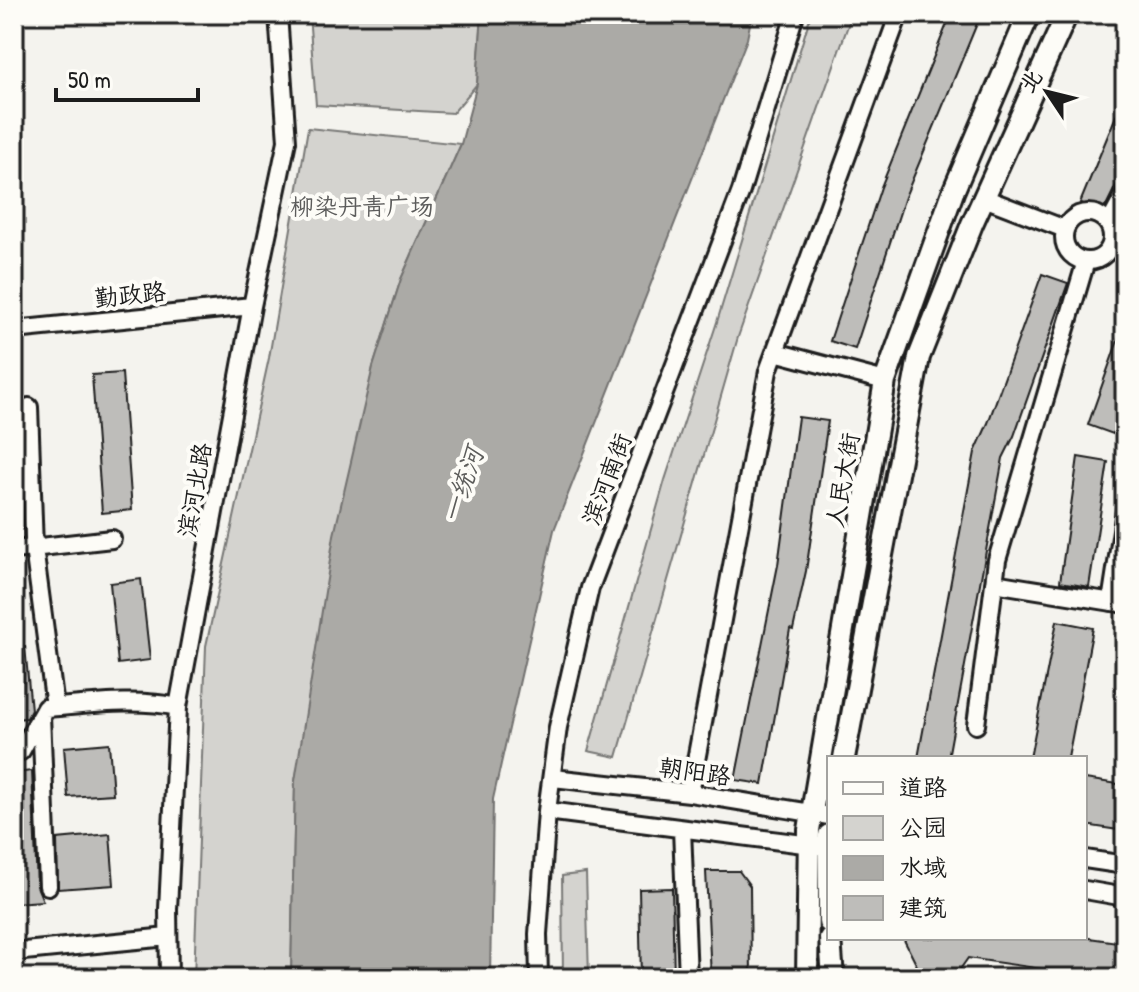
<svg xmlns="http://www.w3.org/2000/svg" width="1139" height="992" font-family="'Patrick Hand','LXGW WenKai TC',sans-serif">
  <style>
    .green { fill: #d4d3cf; stroke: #787876; stroke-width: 2 }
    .water { fill: #abaaa6; stroke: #72716f; stroke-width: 2 }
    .building { fill: #bebdba; stroke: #1c1c1c; stroke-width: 2 }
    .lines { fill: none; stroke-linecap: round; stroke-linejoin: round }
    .minor-casing { stroke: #1c1c1c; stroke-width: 22 }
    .tertiary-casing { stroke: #1c1c1c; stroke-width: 26 }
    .minor { stroke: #fdfcf7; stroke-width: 16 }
    .tertiary { stroke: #fdfcf7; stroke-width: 20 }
    .labels { text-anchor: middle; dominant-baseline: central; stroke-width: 8; stroke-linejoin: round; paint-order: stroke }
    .park-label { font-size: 24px; fill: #5c5c5b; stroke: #fdfcf7 }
    .street-label { font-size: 24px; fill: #1c1c1c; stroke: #fdfcf7 }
    .water-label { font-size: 26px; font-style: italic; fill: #5c5c5a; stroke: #fdfcf7 }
  </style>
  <rect width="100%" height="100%" fill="#f4f3ee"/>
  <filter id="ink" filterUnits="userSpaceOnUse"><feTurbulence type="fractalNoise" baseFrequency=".0125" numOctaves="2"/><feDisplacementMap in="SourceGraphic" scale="16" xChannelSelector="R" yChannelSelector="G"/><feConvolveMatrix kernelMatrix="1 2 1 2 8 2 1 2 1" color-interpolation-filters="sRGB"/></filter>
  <g filter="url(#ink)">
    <path class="green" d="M309 14H482L477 84 453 113 316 105Z
      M811 14H852L738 337 617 757 588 751 665 480 717 322Z
      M308 128 461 144 401 279 373 367 295 781 291 978H194L206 646 269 358Z
      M586 873 589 978H563L562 876Z"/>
    <path class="water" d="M482 14H752L747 39 554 530 493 799 490 978H291L295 781 334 535 373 367 401 279 461 144 477 84Z"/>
    <path class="building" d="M951 14H981L905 197 855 349 830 341 881 187Z
      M1125 94V167L1103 212 1080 203Z
      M1042 274 1068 283 1014 436 1003 458 948 758H918L975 452 988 423Z
      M1123 326H1125V401L1113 434 1088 425Z
      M122 373 132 510 102 513 92 375Z
      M798 417 828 421 806 571 793 630 790 629 763 784 735 780 778 565Z
      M1078 457 1108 462 1089 587 1060 582Z
      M141 579 150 660 118 664 110 583Z
      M1057 621 1093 628 1068 758H1030Z
      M14 646H25L31 710 27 718 14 719Z
      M109 743 113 794 68 797 64 747Z
      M32 771 37 886 43 901 14 903V773Z
      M1085 779 1125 785V831L1085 825Z
      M110 834 114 885 58 889 57 839Z
      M706 871H739L750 886 751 978H711Z
      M672 888 674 978H641L639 889Z
      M903 938H1089L1125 943V978H1102L968 958 954 978H923Z"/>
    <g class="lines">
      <g class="minor-casing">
        <path id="minor" d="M984 198 1065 229
          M1064 237a24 24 0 1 1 48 0a24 24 0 1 1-48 0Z
          M1109 224 1125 194
          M14 330 252 306
          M775 352 885 381
          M29 407 34 548 55 707
          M14 550 112 539
          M994 583 1125 604
          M1111 602 1125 511
          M41 715 48 886
          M976 725 997 560 1086 261
          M14 752 21 751 45 708C88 705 136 698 178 707
          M553 778 690 793 829 816
          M690 793 768 371 899 14
          M547 811 819 846
          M682 829 688 978
          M1085 859 1125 865
          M1085 890 1125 897
          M14 952 168 937
          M169 978 168 909 178 707 252 306 287 141 278 14
          M539 978 538 934 547 811 558 727 590 588 741 191 795 14"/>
      </g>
      <g class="tertiary-casing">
        <path id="tertiary" d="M844 758 919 357 972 224 1067 14
          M829 835V922
          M830 938 833 978
          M807 978 809 830 885 381 953 192 1029 14"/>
      </g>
      <use href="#minor" class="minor"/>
      <use href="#tertiary" class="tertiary"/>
    </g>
  </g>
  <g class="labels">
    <g class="park-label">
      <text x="362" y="206">柳染丹青广场</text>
    </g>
    <g class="street-label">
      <text transform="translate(130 294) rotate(-6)">勤政路</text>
      <text transform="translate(606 479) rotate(-69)">滨河南街</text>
      <text transform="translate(842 480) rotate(-80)">人民大街</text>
      <text transform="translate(194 490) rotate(-80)">滨河北路</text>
      <text transform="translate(695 771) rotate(8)">朝阳路</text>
    </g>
    <g class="water-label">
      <text transform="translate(462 485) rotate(-71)">一统河</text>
    </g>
  </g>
  <rect width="1139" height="992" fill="none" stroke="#fdfcf7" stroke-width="48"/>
  <rect x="24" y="24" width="1091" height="944" fill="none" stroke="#1c1c1c" stroke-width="3" filter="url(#ink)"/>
  <rect x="827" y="756" width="260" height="184" fill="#fdfcf7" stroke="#a3a29f" stroke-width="2"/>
  <rect x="843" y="782" width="40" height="12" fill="#fdfcf7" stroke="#a3a29f" stroke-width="2"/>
  <text x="899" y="796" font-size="24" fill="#1c1c1c">道路</text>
  <rect x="843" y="816" width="40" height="24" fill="#d4d3cf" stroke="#a3a29f" stroke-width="2"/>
  <text x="899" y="836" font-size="24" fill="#1c1c1c">公园</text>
  <rect x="843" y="856" width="40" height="24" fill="#abaaa6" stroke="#a3a29f" stroke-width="2"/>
  <text x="899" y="876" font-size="24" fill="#1c1c1c">水域</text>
  <rect x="843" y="896" width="40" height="24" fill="#bebdba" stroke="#a3a29f" stroke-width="2"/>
  <text x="899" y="916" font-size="24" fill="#1c1c1c">建筑</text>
  <g transform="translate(1047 92) rotate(305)" stroke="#fdfcf7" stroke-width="6" paint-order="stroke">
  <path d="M0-6L14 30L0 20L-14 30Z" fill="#1c1c1c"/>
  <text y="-12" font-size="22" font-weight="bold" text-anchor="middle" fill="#1c1c1c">北</text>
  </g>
  <path d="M56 88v12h142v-12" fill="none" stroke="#1c1c1c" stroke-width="4"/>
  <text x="68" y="88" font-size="24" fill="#1c1c1c" stroke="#fdfcf7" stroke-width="6" paint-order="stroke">50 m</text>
</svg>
